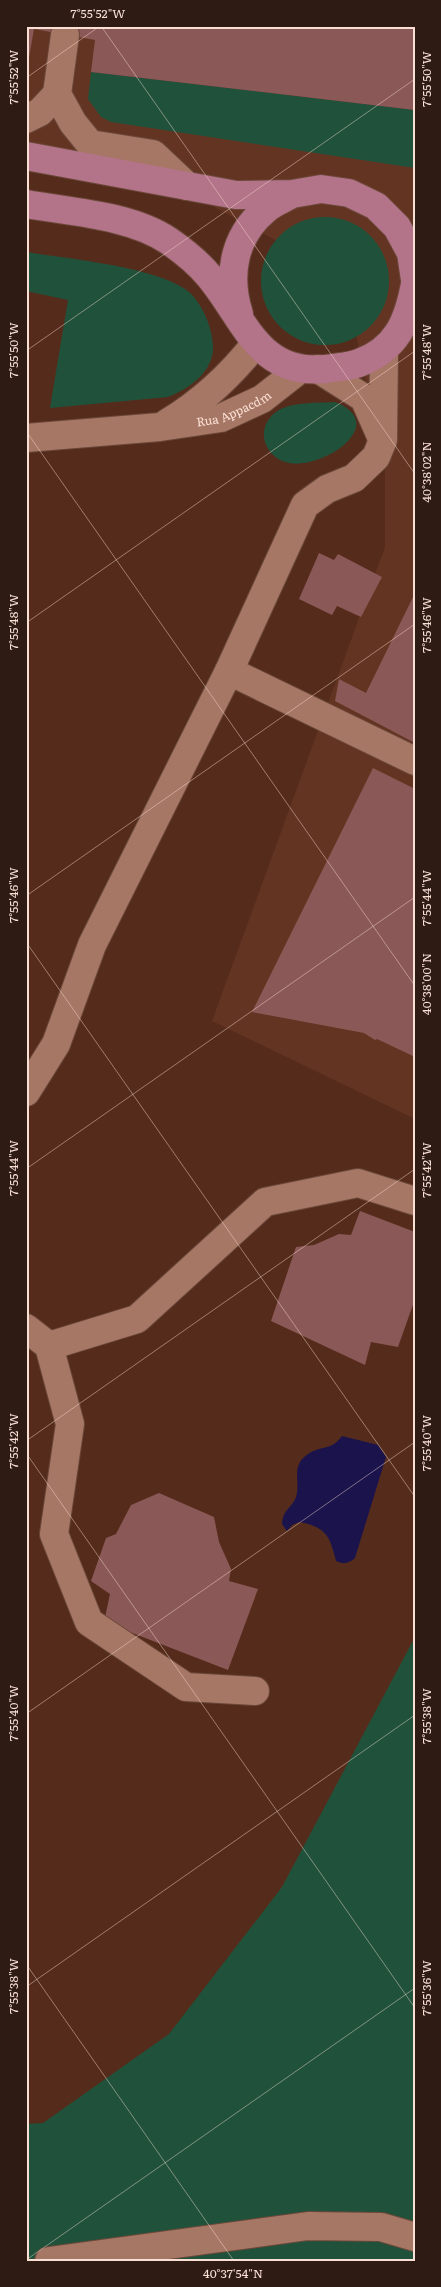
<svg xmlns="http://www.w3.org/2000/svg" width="441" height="2287" font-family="Literata,serif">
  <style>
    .built { fill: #633421 }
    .green { fill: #20523b }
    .water { fill: #1b134c }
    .building { fill: #8a5957 }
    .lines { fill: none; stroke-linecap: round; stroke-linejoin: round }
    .minor-casing { stroke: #6b483a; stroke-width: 30 }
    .major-casing { stroke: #6b483a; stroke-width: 30 }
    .minor { stroke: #a77765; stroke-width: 28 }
    .major { stroke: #b37388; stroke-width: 28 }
    .ticks { fill: none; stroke: #fadfd5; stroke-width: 1; stroke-opacity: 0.45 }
    .labels { text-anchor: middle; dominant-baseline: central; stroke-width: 4.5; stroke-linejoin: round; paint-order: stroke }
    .street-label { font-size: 12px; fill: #fadfd5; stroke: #2d1b14 }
    .neatline { fill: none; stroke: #fadfd5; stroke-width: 2 }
    .ticks-label { font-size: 12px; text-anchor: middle; fill: #fadfd5 }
  </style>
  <rect width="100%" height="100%" fill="#552c1c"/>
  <path class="built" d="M26 26H415V1119L212 1021 385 547V471L352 315 292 249 138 166 26 141Z"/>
  <path class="green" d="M91 72 415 110V168L111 122 101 117 88 99Z
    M261 281a64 64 0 1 1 128 0a64 64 0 1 1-128 0Z
    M26 252C69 259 150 266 185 289 202 300 214 331 213 350 211 374 188 389 168 397L50 408 68 300 26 291Z
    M335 402C391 424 323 470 289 463 262 457 254 425 279 410 293 402 319 403 335 402Z
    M415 1637V2261H26V2124L43 2123 169 2034 282 1887Z"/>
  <path class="water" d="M342 1436 378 1445 386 1457 355 1558C349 1563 344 1565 336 1561 330 1536 326 1527 299 1522L292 1525 287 1531 282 1524C283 1509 292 1508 296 1497 301 1481 290 1466 308 1454 322 1445 331 1451 342 1436Z"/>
  <path class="building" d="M26 26H415V110L91 72 95 40 34 29 28 63 26 62Z
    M319 553 334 560 338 554 382 577 361 617 337 606 332 615 299 599Z
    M415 593V743L335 701 339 679 366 693Z
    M373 768 415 789V1057L377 1039 375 1040 364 1033 252 1012Z
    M360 1211 415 1232V1299L398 1347 371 1342 365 1365 271 1321 296 1247 314 1245 339 1234 351 1235Z
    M159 1493 214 1517 219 1542 231 1569 229 1581 258 1589 228 1670 104 1622 110 1594 91 1581 106 1538 116 1534 131 1505Z"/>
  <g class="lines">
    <g class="minor-casing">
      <g id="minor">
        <path d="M65 35 57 94 73 123 90 144 153 154 187 186"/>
        <path d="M26 119 40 112 57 94"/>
        <path d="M318 369 364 398 380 434"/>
        <path d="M167 423C202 402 231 375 256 343"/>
        <path id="s1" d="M26 438 160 427 221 418 262 399 299 370"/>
        <path d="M229 671 415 761"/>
        <path d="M26 1092 56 1044 92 945 229 671 305 505 327 489 354 478 376 457 383 440 384 350"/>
        <path d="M26 1328 49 1346 70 1424 54 1534 89 1622 186 1687 255 1691"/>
        <path d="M49 1346 137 1319 265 1202 358 1183 415 1201"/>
        <path d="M49 2261 308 2226 381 2227 415 2237"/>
      </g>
    </g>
    <g class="major-casing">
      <path id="major" d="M26 156 236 195 292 194 321 189 349 193 376 206 397 227 411 253 415 280
        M26 204C71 212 131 215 169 241 182 250 199 264 209 276 245 319 258 376 326 369 337 367 348 367 359 363 397 349 408 321 415 284
        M239 314C227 276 233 237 265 210 272 203 284 199 292 194"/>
    </g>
    <use href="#minor" class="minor"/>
    <use href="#major" class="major"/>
  </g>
  <path class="ticks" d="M101 26 415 474M26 78 100 26M26 351 415 79M26 431 415 986M26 623 415 351M26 896 415 624M26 942 415 1497M26 1169 415 897M26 1441 415 1169M26 1453 415 2008M26 1714 415 1442M26 1964 234 2261M26 1987 415 1715M26 2260 415 1988M414 2261 415 2260"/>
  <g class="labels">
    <g class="street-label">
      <text stroke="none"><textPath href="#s1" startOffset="211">Rua Appacdm</textPath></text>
    </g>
  </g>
  <rect width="441" height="2287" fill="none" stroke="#2d1b14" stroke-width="55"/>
  <rect x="28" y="28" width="386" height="2232" class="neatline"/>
  <g class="ticks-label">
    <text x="98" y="18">7°55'52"W</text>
    <text transform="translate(14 77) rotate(-90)" y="4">7°55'52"W</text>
    <text transform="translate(427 79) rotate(-90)" y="4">7°55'50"W</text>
    <text transform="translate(14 350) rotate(-90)" y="4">7°55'50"W</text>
    <text transform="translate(427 352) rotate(-90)" y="4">7°55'48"W</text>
    <text transform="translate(427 472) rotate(-90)" y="4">40°38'02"N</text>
    <text transform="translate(14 622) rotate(-90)" y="4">7°55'48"W</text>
    <text transform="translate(427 625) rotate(-90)" y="4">7°55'46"W</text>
    <text transform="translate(14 895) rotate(-90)" y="4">7°55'46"W</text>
    <text transform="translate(427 898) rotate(-90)" y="4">7°55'44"W</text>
    <text transform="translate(427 984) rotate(-90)" y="4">40°38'00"N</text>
    <text transform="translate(14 1168) rotate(-90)" y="4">7°55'44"W</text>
    <text transform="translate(427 1170) rotate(-90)" y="4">7°55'42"W</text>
    <text transform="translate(14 1441) rotate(-90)" y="4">7°55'42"W</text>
    <text transform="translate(427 1443) rotate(-90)" y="4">7°55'40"W</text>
    <text transform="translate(14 1713) rotate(-90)" y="4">7°55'40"W</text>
    <text transform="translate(427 1716) rotate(-90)" y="4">7°55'38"W</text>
    <text transform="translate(14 1986) rotate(-90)" y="4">7°55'38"W</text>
    <text transform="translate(427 1988) rotate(-90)" y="4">7°55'36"W</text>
    <text x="233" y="2278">40°37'54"N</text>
  </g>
</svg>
